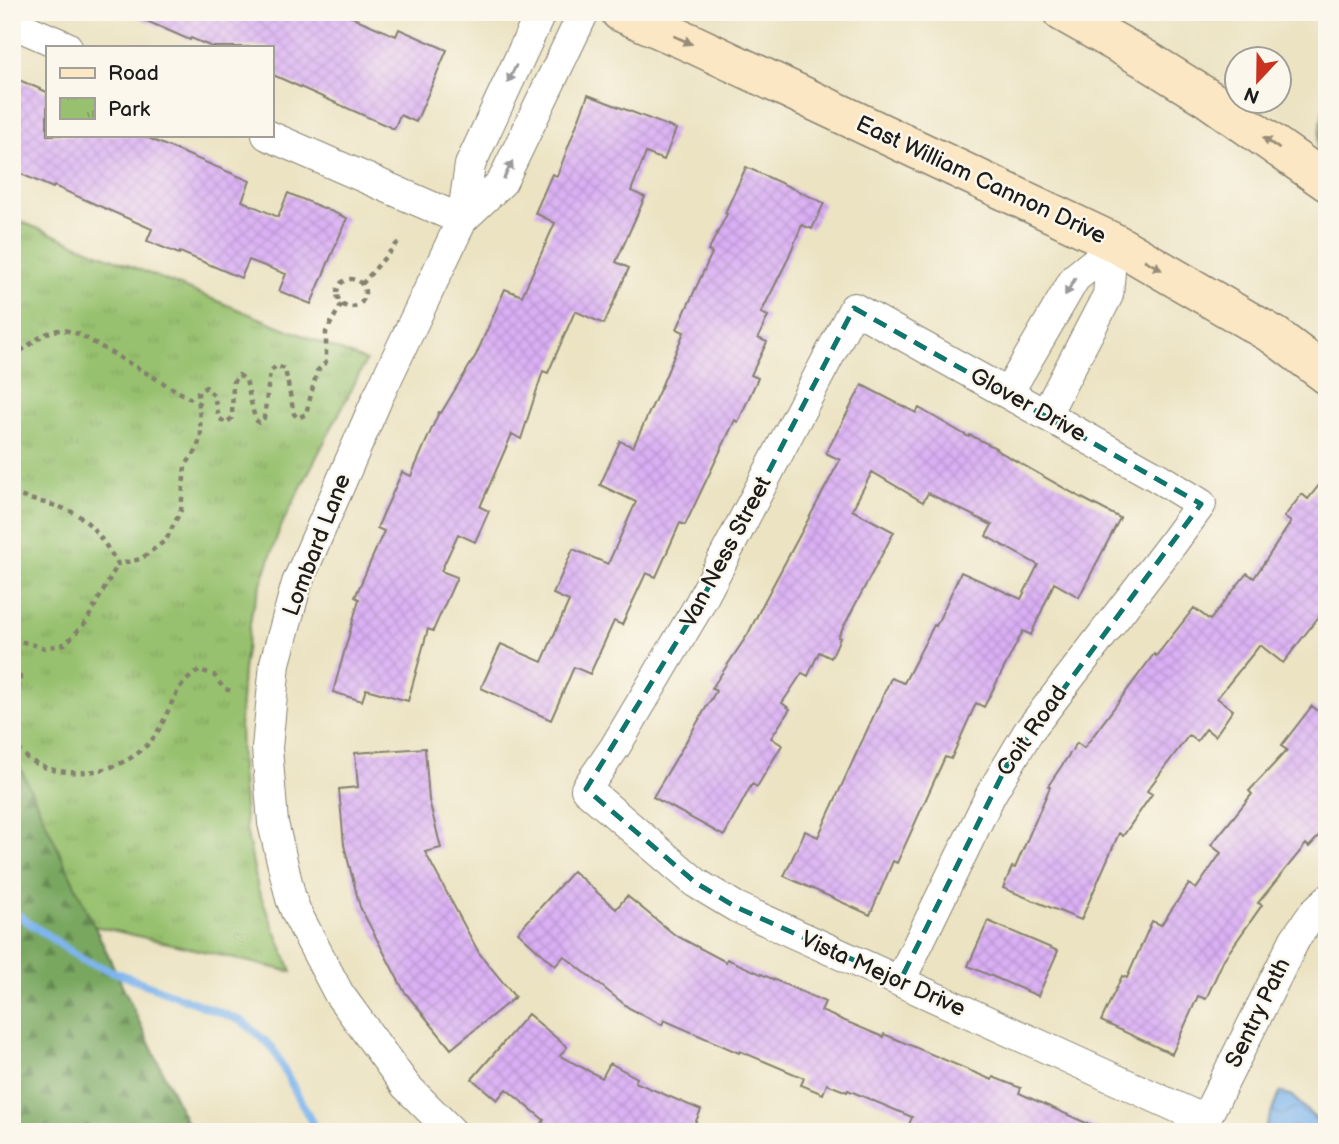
<svg xmlns="http://www.w3.org/2000/svg" width="1339" height="1144" font-family="'Balsamiq Sans',sans-serif">
  <style>
    .forest { fill: url(#forest-firs); stroke: #4a623e; stroke-width: 2 }
    .park { fill: url(#park-tufts); stroke: #5a6e45; stroke-width: 2 }
    .water { fill: url(#water-waves); stroke: #4d6884; stroke-width: 2 }
    .lines { fill: none; stroke-linecap: round; stroke-linejoin: round }
    .stream { stroke: #7eb5ed; stroke-width: 8 }
    .building { fill: url(#building-cross-hatch) }
    .street-casing { stroke: #848070; stroke-width: 32 }
    .secondary-casing { stroke: #848070; stroke-width: 41 }
    .path { stroke: #848070; stroke-width: 4.5; stroke-dasharray: 5 5; stroke-linecap: butt }
    .street { stroke: #fff; stroke-width: 30 }
    .secondary { stroke: #fbe7c3; stroke-width: 38 }
    .oneway { fill: #978c78 }
    .oneway2 { fill: #999 }
    .marked { fill: none; stroke: #0f766e; stroke-width: 5; stroke-dasharray: 14 9; stroke-linejoin: round }
    .labels { text-anchor: middle; dominant-baseline: central; stroke-width: 5; stroke-linejoin: round; paint-order: stroke }
    .street-label { font-size: 23px; fill: #1c1c1c; stroke: #fbf7ec }
  </style>
  <defs>
    <pattern id="forest-firs" width="22" height="20" patternUnits="userSpaceOnUse" patternTransform="scale(1.75)"><rect width="22" height="20" fill="#79a761"/><path d="M5 1l3.5 6h-7zM16 11l3.5 6h-7z" fill="#62874f"/></pattern>
    <pattern id="park-tufts" width="24" height="20" patternUnits="userSpaceOnUse" patternTransform="scale(1.75)"><rect width="24" height="20" fill="#97c16e"/><path d="M3 7l-1-3M5 7V3M7 7l1-3M15 17l-1-3M17 17v-4M19 17l1-3" fill="none" stroke="#82a55f"/></pattern>
    <pattern id="water-waves" width="16" height="10" patternUnits="userSpaceOnUse" patternTransform="scale(1.75)"><rect width="16" height="10" fill="#7eb5ed"/><path d="M0 5q4-4 8 0t8 0" fill="none" stroke="#6c9bcb"/></pattern>
    <pattern id="building-cross-hatch" width="8" height="8" patternUnits="userSpaceOnUse" patternTransform="scale(1.75)"><rect width="8" height="8" fill="#daaff4"/><path d="M0 0l8 8M0 8l8-8" fill="none" stroke="#ba96d1"/></pattern>
  </defs>
  <rect width="100%" height="100%" fill="#fbf7ec"/>
  <filter id="ink" filterUnits="userSpaceOnUse"><feTurbulence type="fractalNoise" baseFrequency=".0143" numOctaves="2"/><feDisplacementMap in="SourceGraphic" scale="14" xChannelSelector="R" yChannelSelector="G"/><feConvolveMatrix kernelMatrix="1 2 1 2 8 2 1 2 1" color-interpolation-filters="sRGB"/></filter>
  <filter id="wash" filterUnits="userSpaceOnUse"><feTurbulence type="fractalNoise" baseFrequency=".00686" numOctaves="4" result="noise"/><feDisplacementMap in="SourceGraphic" scale="28" xChannelSelector="R" yChannelSelector="G"/><feGaussianBlur stdDeviation="1.57" result="paint"/><feColorMatrix in="noise" values="0 0 0 0 0 0 0 0 0 0 0 0 0 0 0 0 0 1.4 0 .05"/><feComposite in="paint" operator="in"/></filter>
  <g filter="url(#wash)">
    <rect width="100%" height="100%" fill="#ece3c3"/>
    <path class="forest" d="M12 750 191 1132H12Z"/>
    <path class="park" d="M1327 86V157L1317 149Z
      M12 218 366 361 280 528 252 611 243 670 240 718 241 769 246 829 258 889 292 972 94 926 12 750Z"/>
    <path class="water" d="M1280 1092 1292 1096 1327 1130V1132H1263Z"/>
    <g class="lines">
      <path class="stream" d="M12 911 83 960 242 1021 272 1047 317 1132"/>
    </g>
    <g id="blocks">
      <path class="building" d="M126 12H340L396 36 399 29 447 50 416 122 400 115 394 129 271 74V47H212L191 38 190 40Z
        M12 77 47 92V135H141L250 181 242 201 278 217 288 193 347 218 311 304 279 291 286 274 249 260 241 278 180 252 179 254 147 241 152 229 54 186 53 188 12 170Z
        M588 95 676 129 664 160 646 153 631 191 645 197 616 262 629 268 604 324 575 311 548 373 543 371 521 439 512 434 480 507 489 511 475 542 458 534 441 571 457 577 433 631 428 629 408 701 366 689 362 701 333 692 359 599 355 597 384 531 377 528 402 472 411 476 439 412 441 413 476 355 505 289 522 296 555 223 535 213 552 174 557 176Z
        M746 167 824 203 812 229 802 225 786 263 761 313 768 316 758 338 767 342 751 375 758 378 738 422 735 420 685 525 680 523 656 577 646 573 622 625 614 621 590 674 574 667 551 720 481 688 501 644 542 662 569 601 553 594 573 549 608 564 636 502 600 485 620 441 633 447 661 387 684 332 677 329 712 253 708 251 727 214 725 213Z
        M862 385 916 413 919 408 969 437 970 435 996 448 995 449 1080 497 1120 518 1079 597 1054 583 1031 635 1023 631 984 707 976 703 951 759 945 757 897 863 893 861 870 915 784 876 805 831 818 837 891 678 904 683 934 625 936 626 961 572 1021 599 1038 565 986 536 992 525 928 493 923 502 872 472 852 510 894 532 838 637 840 638 831 658 819 652 808 676 802 673 782 703 790 709 771 738 782 745 757 787 752 784 724 836 653 797 716 691 712 688 748 634 764 602 840 460 826 453Z
        M1327 475V606L1283 663 1260 645 1217 698 1233 710 1215 736 1206 729 1197 741 1189 735 1147 791 1152 794 1123 836 1119 833 1081 920 1003 888 1012 867 1015 868 1050 787 1048 786 1077 743 1084 748 1154 654 1156 656 1194 608 1210 620 1247 573 1254 578 1291 522 1284 517 1302 494 1308 499Z
        M1312 706 1327 718V827L1309 847 1306 844 1258 903 1262 905 1224 959 1206 999 1198 996 1172 1054 1101 1021 1122 976 1127 978 1152 921 1161 925 1189 884 1196 889 1221 853 1211 845 1252 794 1249 791 1287 750 1281 746Z
        M425 748 429 800 441 848 425 852 479 953 515 997 451 1049 404 991 360 907 344 845 339 789 358 787 355 753Z
        M573 871 616 909 627 896 675 935 726 962 727 959 825 1002 821 1011 883 1037 884 1034 992 1080 993 1077 1021 1088 1019 1093 1106 1132H906L912 1117 848 1090 847 1092 827 1084 823 1094 801 1085 804 1078 740 1051 739 1053 664 1020 662 1025 629 1008 564 956 555 966 518 932Z
        M988 921 1058 951 1038 996 968 966Z
        M528 1014 567 1047 560 1056 602 1078 610 1063 637 1078 635 1082 701 1110 691 1132H537L544 1120 506 1089 497 1100 472 1079Z"/>
    </g>
  </g>
  <g filter="url(#ink)">
    <use href="#blocks" fill-opacity="0" stroke="#848070" stroke-width="2"/>
    <g class="lines">
      <g class="street-casing">
        <path id="street" d="M12 23 67 47
          M267 135 462 220
          M462 220 502 182 584 12
          M1008 393 1075 278 1112 248
          M1046 414 1108 295 1112 248
          M900 981 991 794 1028 732 1172 544 1201 504 1157 477 854 308 698 607 615 747 586 789 696 883 736 907 1205 1120
          M452 1132 406 1086 339 994 297 914 291 899 273 823 267 748 275 663 297 583 378 397 462 220 470 165 541 12
          M1199 1132 1295 939 1315 911 1327 900"/>
      </g>
      <g class="secondary-casing">
        <path id="secondary" d="M620 12 691 43 1115 243 1275 336 1327 375
          M1062 12 1145 59 1206 97 1327 182"/>
      </g>
      <path class="path" d="M337 293a14 14 0 1 1 28 0a14 14 0 1 1-28 0Z
        M362 284 400 240
        M12 356C29 348 42 330 62 330 67 330 74 333 79 334L198 403
        M12 493C29 501 48 502 65 509 91 518 104 543 118 564L141 559 166 540 181 510 185 466 196 451 201 436 198 392 206 387 214 396 219 418 226 423 232 418 233 382 239 375 246 380 255 419 259 423 264 418 270 372 276 366 285 369 294 414 298 418 306 414 317 371 326 362V332L342 303
        M12 639 45 648 65 644 86 622 118 564
        M12 669 20 676 19 686 12 692
        M12 740C22 758 40 768 59 771 96 777 138 764 158 731 168 715 173 693 187 680 191 676 196 673 200 670L214 675 224 689 233 691"/>
      <use href="#street" class="street"/>
      <use href="#secondary" class="secondary"/>
    </g>
    <defs><path id="oneway-solid" d="M-6-.8H1V-3.2L6.5 0L1 3.2V.8H-6Z" transform="scale(1.75)"/></defs>
    <g class="oneway">
      <use href="#oneway-solid" transform="translate(683 40) rotate(24)"/>
      <use href="#oneway-solid" transform="translate(1271 143) rotate(-145)"/>
      <use href="#oneway-solid" transform="translate(1153 265) rotate(30)"/>
    </g>
    <g class="oneway2">
      <use href="#oneway-solid" transform="translate(512 74) rotate(115)"/>
      <use href="#oneway-solid" transform="translate(508 170) rotate(-64)"/>
      <use href="#oneway-solid" transform="translate(1070 287) rotate(121)"/>
    </g>
  </g>
  <path class="marked" d="M854 308 1201 504 1007 765 900 981 736 907 696 883 586 789 698 607Z"/>
  <g class="labels">
    <g class="street-label">
      <text transform="translate(981 180) rotate(25)">East William Cannon Drive</text>
      <text transform="translate(1028 405) rotate(29)">Glover Drive</text>
      <text transform="translate(317 545) rotate(-69)">Lombard Lane</text>
      <text transform="translate(726 552) rotate(-62)">Van Ness Street</text>
      <text transform="translate(1032 731) rotate(-55)">Coit Road</text>
      <text transform="translate(883 974) rotate(24)">Vista Mejor Drive</text>
      <text transform="translate(1258 1013) rotate(-64)">Sentry Path</text>
    </g>
  </g>
  <rect width="1339" height="1144" fill="none" stroke="#fbf7ec" stroke-width="42"/>
  <rect x="46" y="46" width="228" height="91" fill="#fbf7ec" stroke="#a29f99" stroke-width="2"/>
  <rect x="60" y="68" width="35" height="10" fill="#fbe7c3" stroke="#a29f99" stroke-width="2"/>
  <text x="108" y="80" font-size="21" fill="#1c1c1c">Road</text>
  <rect x="60" y="98" width="35" height="21" fill="url(#park-tufts)" stroke="#a29f99" stroke-width="2"/>
  <text x="108" y="116" font-size="21" fill="#1c1c1c">Park</text>
  <g transform="translate(1258 80) rotate(202)"><circle r="33" fill="#fbf7ec" stroke="#a29f99" stroke-width="2"/>
  <path d="M0-5L12 26L0 18L-12 26Z" fill="#c8321e"/>
  <text y="-10" font-size="19" font-weight="bold" text-anchor="middle" fill="#1c1c1c">N</text>
  </g>
</svg>
